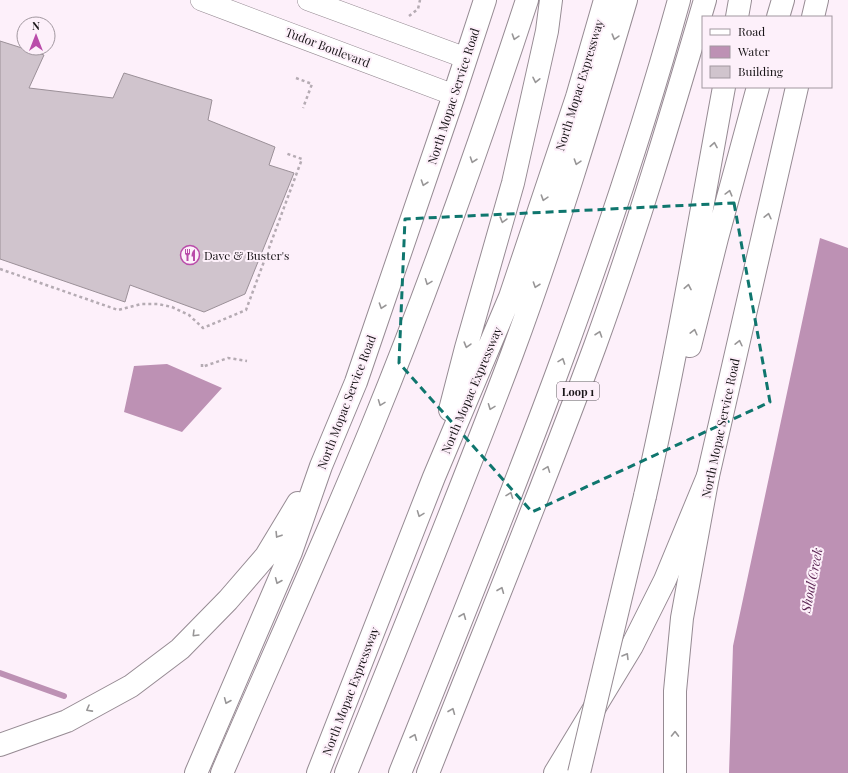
<svg xmlns="http://www.w3.org/2000/svg" width="848" height="773" font-family="'Playfair Display',serif">
  <style>
    .water { fill: #bd91b4 }
    .lines { fill: none; stroke-linecap: round; stroke-linejoin: round }
    .stream { stroke: #bd91b4; stroke-width: 6 }
    .building { fill: #d0c4cd; stroke: #9b9098 }
    .street-casing { stroke: #968b93; stroke-width: 22 }
    .secondary-casing { stroke: #968b93; stroke-width: 24 }
    .highway-casing { stroke: #968b93; stroke-width: 24 }
    .path { stroke: #b5abb3; stroke-width: 2.5; stroke-dasharray: 3 3; stroke-linecap: butt }
    .street { stroke: #fff; stroke-width: 21 }
    .secondary { stroke: #fff; stroke-width: 22 }
    .highway { stroke: #fff; stroke-width: 22 }
    .highway-bridge-casing { stroke: #968b93; stroke-width: 24; stroke-linecap: butt }
    .highway-bridge { stroke: #fff; stroke-width: 22 }
    .oneway { stroke: #989697 }
    .marked { fill: none; stroke: #0f766e; stroke-width: 3; stroke-dasharray: 8 5; stroke-linejoin: round }
    .labels { text-anchor: middle; dominant-baseline: central; stroke-width: 4; stroke-linejoin: round; paint-order: stroke }
    .shield { fill: #fdf0fa; stroke: #5d575c; stroke-width: 1 }
    .shield-label { font-size: 11px; font-weight: bold; fill: #191518 }
    .street-label { font-size: 12px; fill: #191518; stroke: #fdf0fa }
    .poi-label { font-size: 12px; fill: #191518; stroke: #fdf0fa; text-anchor: start }
    .water-label { font-size: 13px; font-style: italic; fill: #5d2755; stroke: #fdf0fa }
  </style>
  <rect width="100%" height="100%" fill="#fdf0fa"/>
  <path class="water" d="M820 238 848 248V773H729L733 646Z
    M167 364 222 388 182 432 124 412 134 366Z"/>
  <g class="lines">
    <path class="stream" d="M0 673 64 696"/>
  </g>
  <path class="building" d="M0 41 44 55 29 88 113 98 124 73 212 100 208 120 275 147 269 165 294 173 245 294 204 312 130 285 125 302 0 259Z"/>
  <g class="lines">
    <g class="street-casing">
      <path id="street" d="M201 0 454 95
        M308 0 466 58"/>
    </g>
    <g class="secondary-casing">
      <path id="secondary" d="M813 17 817 0
        M0 745 67 721 131 686 180 649 228 600 266 556 298 503
        M196 773 291 552 321 466 356 382 454 95 485 0
        M675 773V691L682 618 708 476 797 87"/>
    </g>
    <g class="highway-casing">
      <path id="highway" d="M737 17 740 0
        M778 17 783 0
        M690 346 717 238 758 87
        M450 410 466 348 513 183 547 31 551 0
        M645 496C676 361 699 223 724 87
        M222 773C272 657 325 541 373 424 430 285 480 143 527 0
        M318 773 434 477 510 297 577 97 605 0
        M346 773C402 634 459 495 512 354 555 238 591 119 626 0
        M400 773C502 519 606 265 679 0
        M428 773C484 631 542 490 595 346 636 233 671 116 705 0
        M555 773 632 646 665 580 708 476"/>
    </g>
    <path class="path" d="M409 16 418 9 420 0
      M296 78 312 84 303 108
      M0 269 118 310 141 304H158L172 307 189 315 203 328 246 310 302 159 285 153
      M202 364V367L228 358 247 361"/>
    <use href="#street" class="street"/>
    <use href="#secondary" class="secondary"/>
    <use href="#highway" class="highway"/>
    <g class="highway-bridge-casing">
      <path id="highway-bridge" d="M579 773 645 496"/>
    </g>
    <use href="#highway-bridge" class="highway-bridge"/>
  </g>
  <defs><path id="oneway-chevron" d="M-2-3.5L2.5 0L-2 3.5" fill="none" stroke-width="1.6" stroke-linecap="round" stroke-linejoin="round"/></defs>
  <g class="oneway">
    <use href="#oneway-chevron" transform="translate(515 37) rotate(108)"/>
    <use href="#oneway-chevron" transform="translate(615 37) rotate(106)"/>
    <use href="#oneway-chevron" transform="translate(536 80) rotate(102)"/>
    <use href="#oneway-chevron" transform="translate(714 145) rotate(-80)"/>
    <use href="#oneway-chevron" transform="translate(473 160) rotate(109)"/>
    <use href="#oneway-chevron" transform="translate(577 162) rotate(108)"/>
    <use href="#oneway-chevron" transform="translate(424 183) rotate(109)"/>
    <use href="#oneway-chevron" transform="translate(729 193) rotate(-75)"/>
    <use href="#oneway-chevron" transform="translate(544 198) rotate(108)"/>
    <use href="#oneway-chevron" transform="translate(768 216) rotate(-77)"/>
    <use href="#oneway-chevron" transform="translate(503 220) rotate(106)"/>
    <use href="#oneway-chevron" transform="translate(428 282) rotate(111)"/>
    <use href="#oneway-chevron" transform="translate(536 285) rotate(109)"/>
    <use href="#oneway-chevron" transform="translate(688 287) rotate(-79)"/>
    <use href="#oneway-chevron" transform="translate(382 306) rotate(109)"/>
    <use href="#oneway-chevron" transform="translate(694 332) rotate(-76)"/>
    <use href="#oneway-chevron" transform="translate(599 334) rotate(-71)"/>
    <use href="#oneway-chevron" transform="translate(739 343) rotate(-77)"/>
    <use href="#oneway-chevron" transform="translate(467 345) rotate(106)"/>
    <use href="#oneway-chevron" transform="translate(562 361) rotate(-70)"/>
    <use href="#oneway-chevron" transform="translate(381 403) rotate(111)"/>
    <use href="#oneway-chevron" transform="translate(491 407) rotate(111)"/>
    <use href="#oneway-chevron" transform="translate(547 469) rotate(-69)"/>
    <use href="#oneway-chevron" transform="translate(510 495) rotate(-69)"/>
    <use href="#oneway-chevron" transform="translate(420 514) rotate(111)"/>
    <use href="#oneway-chevron" transform="translate(278 535) rotate(122)"/>
    <use href="#oneway-chevron" transform="translate(278 581) rotate(113)"/>
    <use href="#oneway-chevron" transform="translate(501 590) rotate(-68)"/>
    <use href="#oneway-chevron" transform="translate(463 616) rotate(-68)"/>
    <use href="#oneway-chevron" transform="translate(195 634) rotate(135)"/>
    <use href="#oneway-chevron" transform="translate(626 656) rotate(-59)"/>
    <use href="#oneway-chevron" transform="translate(227 701) rotate(113)"/>
    <use href="#oneway-chevron" transform="translate(89 709) rotate(151)"/>
    <use href="#oneway-chevron" transform="translate(452 711) rotate(-68)"/>
    <use href="#oneway-chevron" transform="translate(675 734) rotate(-89)"/>
    <use href="#oneway-chevron" transform="translate(414 737) rotate(-68)"/>
  </g>
  <path class="marked" d="M734 203 770 402 532 512 399 363 405 219Z"/>
  <defs>
    <g id="restaurant-ring" transform="scale(1)"><circle r="9.5" fill="#fdf0fa" stroke="#ba4caa" stroke-width="1.5"/><path d="M-5-6h1v4h1v-4h1v4h1v-4h1v5L-1.5 .5V6h-2V.5L-5-1ZM5-6V6H3V1.5H1.5Q1.5-4 5-6Z" fill="#ba4caa"/></g>
  </defs>
  <g fill-rule="evenodd">
    <use href="#restaurant-ring" x="190" y="255"/>
  </g>
  <g class="labels">
    <rect class="shield" x="557" y="382" width="42" height="18" rx="3"/>
    <g class="shield-label">
      <text x="578" y="391">Loop 1</text>
    </g>
    <g class="street-label">
      <text transform="translate(328 47) rotate(21)">Tudor Boulevard</text>
      <text transform="translate(579 85) rotate(-73)">North Mopac Expressway</text>
      <text transform="translate(453 96) rotate(-72)">North Mopac Service Road</text>
      <text transform="translate(471 390) rotate(-67)">North Mopac Expressway</text>
      <text transform="translate(346 402) rotate(-69)">North Mopac Service Road</text>
      <text transform="translate(720 428) rotate(-78)">North Mopac Service Road</text>
      <text transform="translate(350 691) rotate(-69)">North Mopac Expressway</text>
    </g>
    <g class="poi-label">
      <text x="204" y="255">Dave &amp; Buster's</text>
    </g>
    <g class="water-label">
      <text transform="translate(811 580) rotate(-79)">Shoal Creek</text>
    </g>
  </g>
  <rect x="702" y="16" width="130" height="72" fill="#fdf0fa" stroke="#a298a0"/>
  <rect x="710" y="29" width="20" height="6" fill="#ffffff" stroke="#a298a0"/>
  <text x="738" y="36" font-size="12" fill="#191518">Road</text>
  <rect x="710" y="46" width="20" height="12" fill="#bd91b4" stroke="#a298a0"/>
  <text x="738" y="56" font-size="12" fill="#191518">Water</text>
  <rect x="710" y="66" width="20" height="12" fill="#d0c4cd" stroke="#a298a0"/>
  <text x="738" y="76" font-size="12" fill="#191518">Building</text>
  <g transform="translate(36 36)"><circle r="19" fill="#fdf0fa" stroke="#a298a0"/>
  <path d="M0-3L7 15L0 10L-7 15Z" fill="#ba4caa"/>
  <text y="-6" font-size="11" font-weight="bold" text-anchor="middle" fill="#191518">N</text>
  </g>
</svg>
